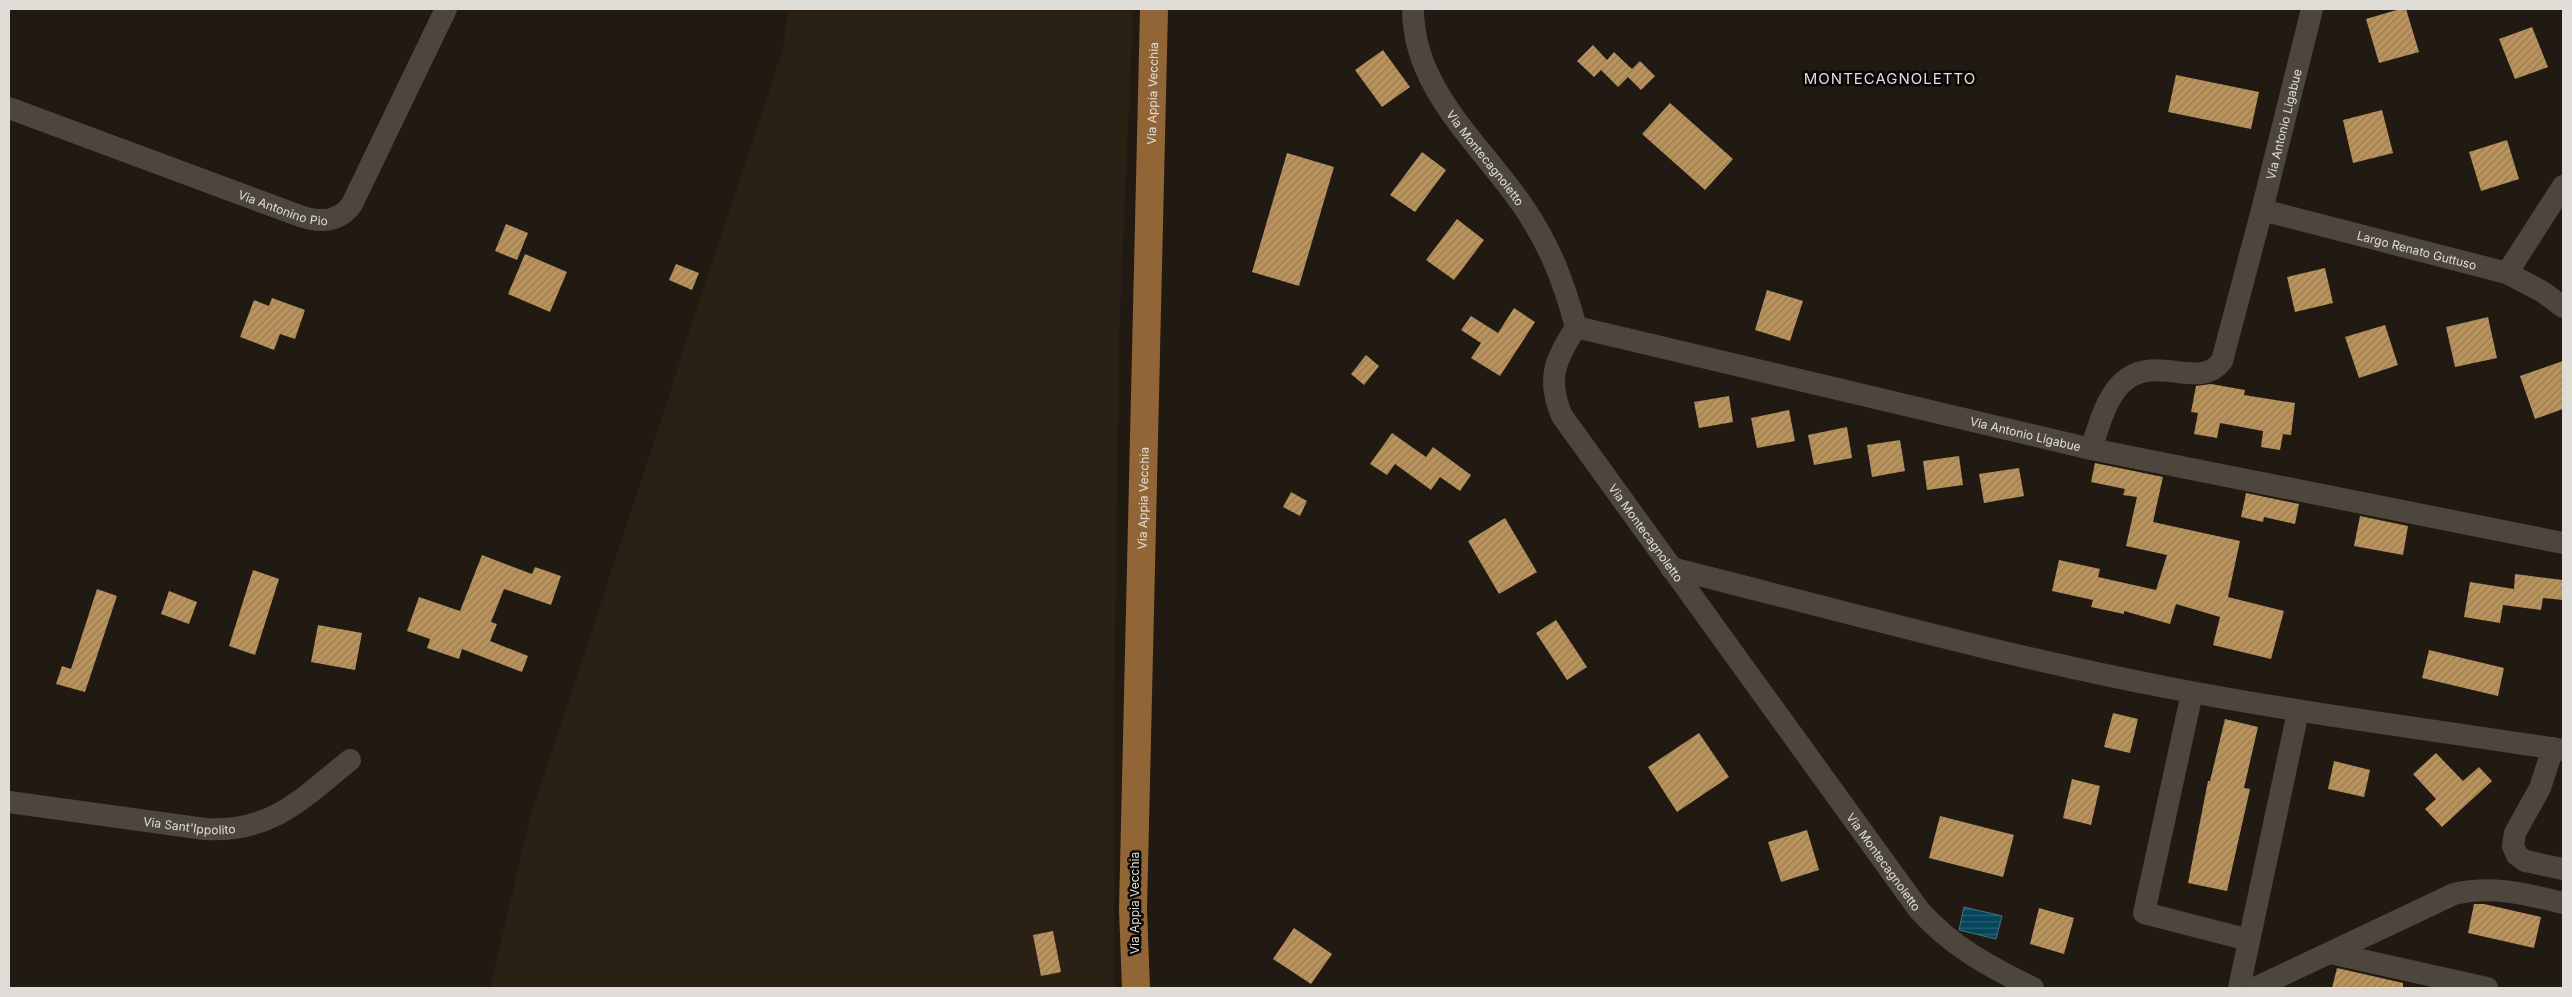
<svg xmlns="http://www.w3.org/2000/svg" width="2572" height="997" font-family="Inter,sans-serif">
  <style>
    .built { fill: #2a2114 }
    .water { fill: url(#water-rules); stroke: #477381 }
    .building { fill: url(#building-hatch) }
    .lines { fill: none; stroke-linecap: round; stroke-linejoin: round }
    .minor { stroke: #4c463d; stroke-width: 22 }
    .major { stroke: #926536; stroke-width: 28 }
    .labels { text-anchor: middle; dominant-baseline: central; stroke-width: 5; stroke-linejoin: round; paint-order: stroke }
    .street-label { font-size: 12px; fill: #e0dcd7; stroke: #080604 }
    .quarter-label { font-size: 15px; letter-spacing: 1px; fill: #e0dcd7; stroke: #080604 }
  </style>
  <defs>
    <pattern id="water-rules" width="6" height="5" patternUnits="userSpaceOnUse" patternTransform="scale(1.25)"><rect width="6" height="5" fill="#06465c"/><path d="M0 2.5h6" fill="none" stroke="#2a6073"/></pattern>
    <pattern id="building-hatch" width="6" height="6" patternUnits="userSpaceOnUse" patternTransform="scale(1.25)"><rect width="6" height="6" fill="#ba935c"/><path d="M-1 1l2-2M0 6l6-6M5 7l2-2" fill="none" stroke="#967b54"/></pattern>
  </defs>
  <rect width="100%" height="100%" fill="#201a13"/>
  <path class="built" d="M788 9H1133L1119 339 1114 707V988H490L529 822 783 48Z"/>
  <path class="water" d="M1964 907 2002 916 1996 939 1959 930Z"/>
  <path class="building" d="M2400 9H2406L2419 52 2379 63 2366 19Z
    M2532 27 2548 67 2515 79 2499 39Z
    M1593 45 1607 60 1614 52 1632 69 1640 61 1655 76 1641 90 1628 77 1618 87 1601 70 1594 77 1577 61Z
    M1383 50 1410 87 1382 107 1355 70Z
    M2176 75 2259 92 2251 129 2168 112Z
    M1670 103 1733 159 1705 190 1642 134Z
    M2382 110 2393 153 2353 163 2343 120Z
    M2507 140 2519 179 2481 191 2469 152Z
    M1422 152 1446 170 1415 212 1390 195Z
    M1287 153 1334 167 1299 286 1252 272Z
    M1457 219 1484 240 1454 280 1426 260Z
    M506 224 528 233 517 260 495 251Z
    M525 254 567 272 550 312 508 294Z
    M676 264 699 273 692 290 669 280Z
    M2325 268 2333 303 2295 312 2287 277Z
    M1767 290 1803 301 1790 341 1755 330Z
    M272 298 305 310 295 339 280 334 274 350 240 337 254 300 269 306Z
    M1514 308 1535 322 1500 376 1471 358 1481 343 1461 330 1471 316 1498 333Z
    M2488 317 2497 358 2455 367 2446 327Z
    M2385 325 2398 365 2359 378 2345 337Z
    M1366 355 1379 366 1364 385 1351 374Z
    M2563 361V409L2535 419 2520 376Z
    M2211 384 2245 390 2244 395 2295 403 2291 435 2283 434 2280 450 2261 447 2263 431 2220 423 2217 438 2194 434 2198 413 2191 412 2196 386Z
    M1729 396 1733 422 1699 428 1694 402Z
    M1789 410 1795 441 1757 448 1751 418Z
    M1847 427 1852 458 1814 465 1808 435Z
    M1392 433 1426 457 1433 447 1471 475 1460 491 1440 477 1431 490 1395 464 1387 475 1370 464Z
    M1900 440 1905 471 1872 477 1867 445Z
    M1959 456 1963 485 1927 490 1923 461Z
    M2095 463 2163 477 2153 522 2240 541 2228 597 2284 611 2271 659 2213 645 2220 617 2176 604 2170 624 2124 611V614L2091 607 2093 600 2052 591 2059 560 2100 569 2098 577 2156 590 2167 555 2126 546 2137 497 2123 495 2125 489 2091 482Z
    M2019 468 2024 496 1984 503 1979 474Z
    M1291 492 1307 501 1300 516 1283 507Z
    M2246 493 2299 504 2295 524 2264 517 2263 522 2241 517Z
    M2360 516 2408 526 2403 555 2354 546Z
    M1505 518 1537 572 1499 594 1468 541Z
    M482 555 532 574 535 567 561 576 551 605 504 589 491 622 497 624 490 641 528 656 522 672 462 649 459 659 427 648 430 639 407 631 419 597 460 611Z
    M253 570 279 579 255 655 229 646Z
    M2515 574 2563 580V600L2543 598 2541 610 2503 605 2500 623 2464 617 2470 582 2514 589Z
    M97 589 117 596 85 692 56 684 62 666 71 669Z
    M169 591 197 602 189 624 161 614Z
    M1556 620 1587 667 1567 680 1536 633Z
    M318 625 362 633 355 670 311 662Z
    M2429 650 2504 668 2498 696 2422 678Z
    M2113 713 2138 719 2130 753 2104 747Z
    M2225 719 2258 727 2244 788 2250 789 2227 891 2188 883 2208 781H2210Z
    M1699 733 1729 777 1677 812 1648 767Z
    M2436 753 2463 781 2479 767 2492 781 2442 827 2425 809 2436 799 2413 774Z
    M2334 761 2370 770 2364 797 2328 789Z
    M2072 779 2100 786 2091 825 2063 818Z
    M1940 816 2014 835 2003 877 1929 858Z
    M1807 830 1819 870 1781 882 1768 842Z
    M2474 904H2484L2541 917 2534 948 2468 933Z
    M2039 908 2074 918 2064 954 2030 944Z
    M1294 928 1332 954 1311 984 1273 959Z
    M1053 931 1061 972 1041 976 1033 935Z
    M2337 968 2403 983V988H2332Z"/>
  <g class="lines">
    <g class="minor">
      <path id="s1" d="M1413 9C1413 91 1483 146 1525 209 1551 248 1564 283 1576 327 1555 361 1546 378 1562 416L1919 910C1952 947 1990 967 2033 988"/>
      <path id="s2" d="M9 108 300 216C320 223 340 222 352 204L446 9"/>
      <path id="s3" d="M2262 210 2507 273 2543 292 2563 307"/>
      <path d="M2507 273 2563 186"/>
      <path id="s4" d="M1576 327 2091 449C2098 429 2104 403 2119 386 2152 349 2198 393 2222 361L2262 210 2312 9"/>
      <path d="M2091 449 2563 543"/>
      <path d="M1671 568C1835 609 1999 655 2165 687 2297 713 2430 729 2563 750"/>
      <path d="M2192 693 2144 913 2249 940"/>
      <path d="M2553 748 2540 788 2515 833 2513 846 2517 855 2525 861 2563 869"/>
      <path id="s5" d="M9 802 205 829C271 833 302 799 350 760"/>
      <path d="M2330 953 2487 988"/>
      <path d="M2239 988 2298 712"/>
      <path d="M2255 988 2454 894C2492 885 2526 894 2563 903"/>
    </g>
    <path class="major" id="s6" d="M1136 988 1133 910 1154 9"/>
  </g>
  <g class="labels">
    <g class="street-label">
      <text stroke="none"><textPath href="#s6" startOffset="895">Via Appia Vecchia</textPath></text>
      <text stroke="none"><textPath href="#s4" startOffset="955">Via Antonio Ligabue</textPath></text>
      <text stroke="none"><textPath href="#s1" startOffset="169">Via Montecagnoletto</textPath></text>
      <text stroke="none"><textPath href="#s2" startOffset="292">Via Antonino Pio</textPath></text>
      <text stroke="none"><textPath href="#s3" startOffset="160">Largo Renato Guttuso</textPath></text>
      <text stroke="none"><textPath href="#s4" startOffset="462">Via Antonio Ligabue</textPath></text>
      <text stroke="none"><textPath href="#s6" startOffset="490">Via Appia Vecchia</textPath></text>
      <text stroke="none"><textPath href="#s1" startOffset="602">Via Montecagnoletto</textPath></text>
      <text stroke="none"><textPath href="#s5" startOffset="182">Via Sant'Ippolito</textPath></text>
      <text stroke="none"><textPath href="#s1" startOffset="1008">Via Montecagnoletto</textPath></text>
      <text transform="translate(1134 903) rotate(-90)">Via Appia Vecchia</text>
    </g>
    <g class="quarter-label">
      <text x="1890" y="78">MONTECAGNOLETTO</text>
    </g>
  </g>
  <rect width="2572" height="997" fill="none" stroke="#e0dcd7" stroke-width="20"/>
</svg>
